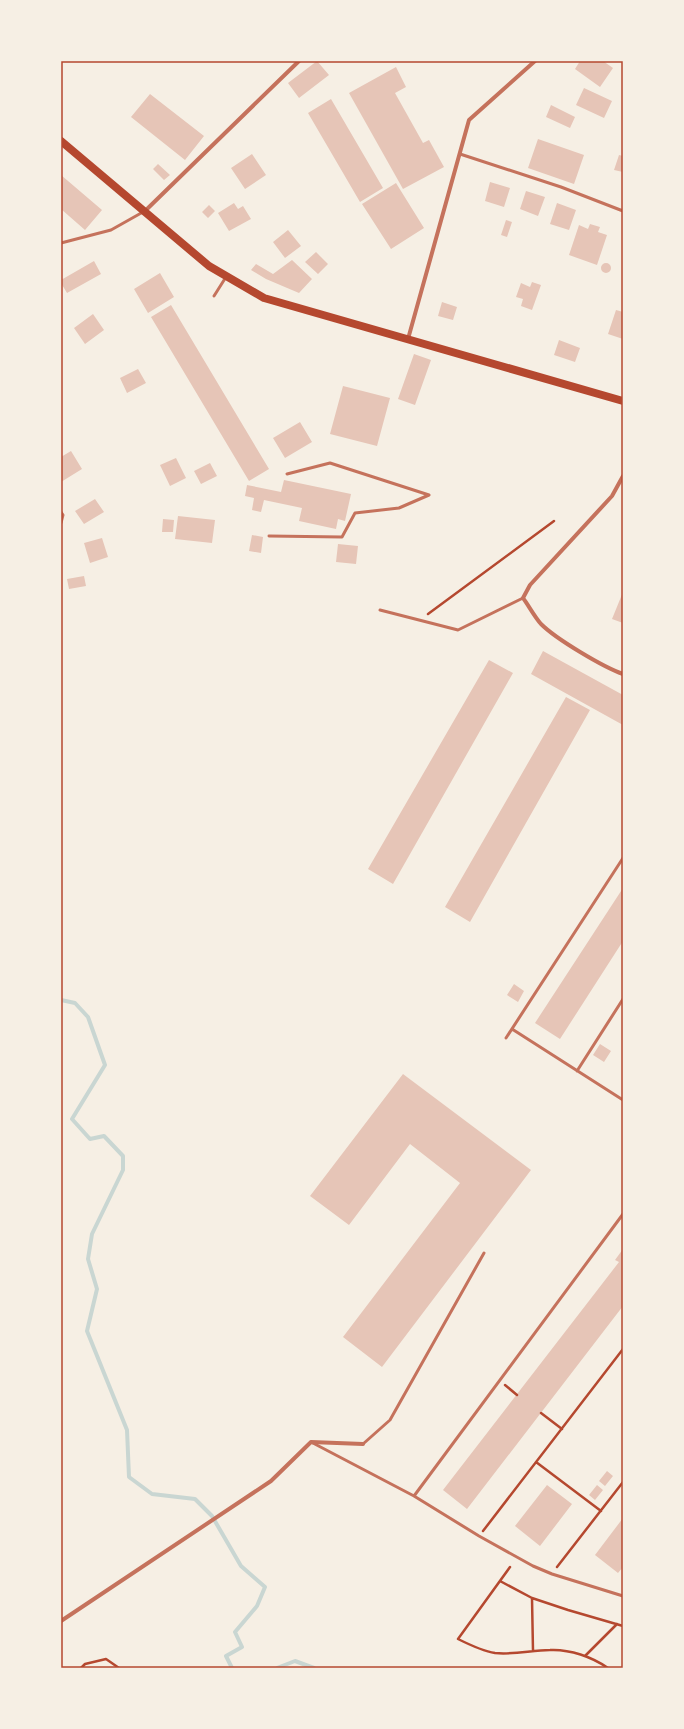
<svg xmlns="http://www.w3.org/2000/svg" width="684" height="1729" font-family="Commissioner,sans-serif">
  <style>
    .lines { fill: none; stroke-linecap: round; stroke-linejoin: round }
    .stream { stroke: #c9d6d2; stroke-width: 4 }
    .building { fill: #e6c5b7 }
    .path { stroke: #b5482f; stroke-width: 2.5 }
    .service { stroke: #c5725c; stroke-width: 3 }
    .minor { stroke: #c5725c; stroke-width: 4 }
    .secondary { stroke: #b5482f; stroke-width: 8 }
    .neatline { fill: none; stroke: #b5482f; stroke-width: 1.5 }
  </style>
  <rect width="100%" height="100%" fill="#f6efe4"/>
  <g class="lines">
    <path class="stream" d="M61 1000 75 1003 88 1017 105 1065 72 1119 90 1139 104 1136 123 1156V1170L92 1234 88 1259 97 1289 87 1331 127 1430 129 1477 152 1494 195 1499 212 1516 241 1566 265 1587 257 1606 235 1632 242 1647 226 1656 232 1668
      M277 1668 295 1661 314 1668"/>
  </g>
  <path class="building" d="M317 61 329 75 299 98 288 83Z
    M580 61H603L613 68 600 87 575 69Z
    M396 67 406 87 395 93 423 143 429 140 444 167 403 189 349 93Z
    M584 88 612 101 604 118 576 105Z
    M150 94 204 136 185 160 131 117Z
    M331 99 383 188 360 202 308 113Z
    M551 105 575 117 570 128 546 117Z
    M538 139 584 155 574 184 528 168Z
    M252 154 266 175 245 189 231 168Z
    M619 155 623 156V172L614 170Z
    M158 164 170 175 164 180 153 169Z
    M61 175 102 210 85 230 61 209Z
    M490 182 510 188 504 207 485 201Z
    M396 183 424 228 391 249 362 204Z
    M526 191 545 197 538 216 520 209Z
    M234 203 238 209 243 206 251 219 229 231 218 213Z
    M557 203 576 210 569 230 550 224Z
    M209 205 215 211 208 218 202 212Z
    M506 220 512 222 507 237 501 235Z
    M590 224 600 227 598 232 607 235 597 265 569 255 579 225 588 229Z
    M288 230 301 246 285 258 273 242Z
    M316 252 328 264 318 274 305 262Z
    M292 260 312 279 299 293 266 279 251 270 256 264 273 274Z
    M94 261 101 274 67 293 61 283V280Z
    M601 268a5 5 0 1 1 10 0a5 5 0 1 1-10 0Z
    M160 273 174 297 148 313 134 289Z
    M532 282 541 285 532 310 521 306 523 299 516 297 521 283 530 287Z
    M442 302 457 307 453 320 438 316Z
    M171 305 269 469 249 481 151 317Z
    M616 310 623 312V339L608 334Z
    M93 314 104 330 85 344 74 328Z
    M559 340 580 348 575 362 554 355Z
    M414 354 431 360 415 405 398 399Z
    M138 369 146 383 127 393 120 378Z
    M343 386 390 398 377 446 330 434Z
    M300 422 312 442 285 458 273 438Z
    M71 451 82 469 61 482V457Z
    M176 458 186 478 170 486 160 465Z
    M210 463 217 476 201 484 194 471Z
    M284 480 351 494 345 521 338 519 336 529 299 521 302 508 264 500 261 512 252 510 254 498 245 496 247 485 281 492Z
    M95 499 104 512 84 524 75 511Z
    M178 516 215 520 212 543 175 539Z
    M163 519 174 520 173 532H162Z
    M252 535 263 537 261 553 249 551Z
    M102 538 108 557 90 563 84 543Z
    M338 544 358 546 356 564 336 562Z
    M84 576 86 586 69 589 67 579Z
    M623 592V623L612 619Z
    M543 651 623 695V725L531 674Z
    M489 660 513 673 393 884 368 869Z
    M566 697 590 710 470 922 445 907Z
    M623 888V941L560 1039 535 1023Z
    M514 984 524 991 518 1002 507 995Z
    M600 1044 611 1051 604 1062 593 1055Z
    M403 1074 531 1170 382 1367 343 1337 460 1183 410 1144 349 1225 310 1196Z
    M623 1249V1306L467 1509 443 1490 619 1262 615 1260Z
    M607 1471 613 1476 605 1486 599 1481Z
    M547 1485 572 1504 540 1546 515 1526Z
    M597 1485 603 1490 595 1500 589 1495Z
    M623 1518V1567L618 1573 595 1555Z"/>
  <g class="lines">
    <path class="path" d="M428 614 554 521
      M505 1385 517 1395
      M541 1413 562 1429
      M536 1462 601 1511
      M483 1531 623 1349
      M510 1567 458 1639C470 1645 482 1651 495 1653 514 1655 532 1650 550 1650 570 1649 592 1657 608 1668
      M557 1567 623 1482
      M500 1581 532 1598 568 1610 623 1626
      M532 1598 533 1651
      M585 1656 617 1624
      M81 1668 85 1664 106 1659 119 1668"/>
    <path class="service" d="M460 154 561 187 623 211
      M61 243 111 230 143 212
      M214 296 226 277
      M287 474 330 463 429 495
      M61 512 63 515 61 523
      M269 536 342 537 355 513 399 508 429 495
      M380 610 458 630 523 598
      M512 1029 623 1100
      M506 1038 623 858
      M577 1071 623 999
      M311 1442 414 1496 479 1536 533 1566 552 1574 623 1596
      M363 1444 390 1420 484 1253
      M414 1496 623 1214"/>
    <path class="minor" d="M145 211 299 61
      M408 339 469 120 535 61
      M623 476 612 496 530 585 523 598C529 606 534 616 541 624 556 639 603 667 623 674
      M61 1621 271 1481 311 1442 363 1444"/>
    <path class="secondary" d="M61 141 209 266 264 298 623 401"/>
  </g>
  <rect width="684" height="1729" fill="none" stroke="#f6efe4" stroke-width="124"/>
  <rect x="62" y="62" width="560" height="1605" class="neatline"/>
</svg>
